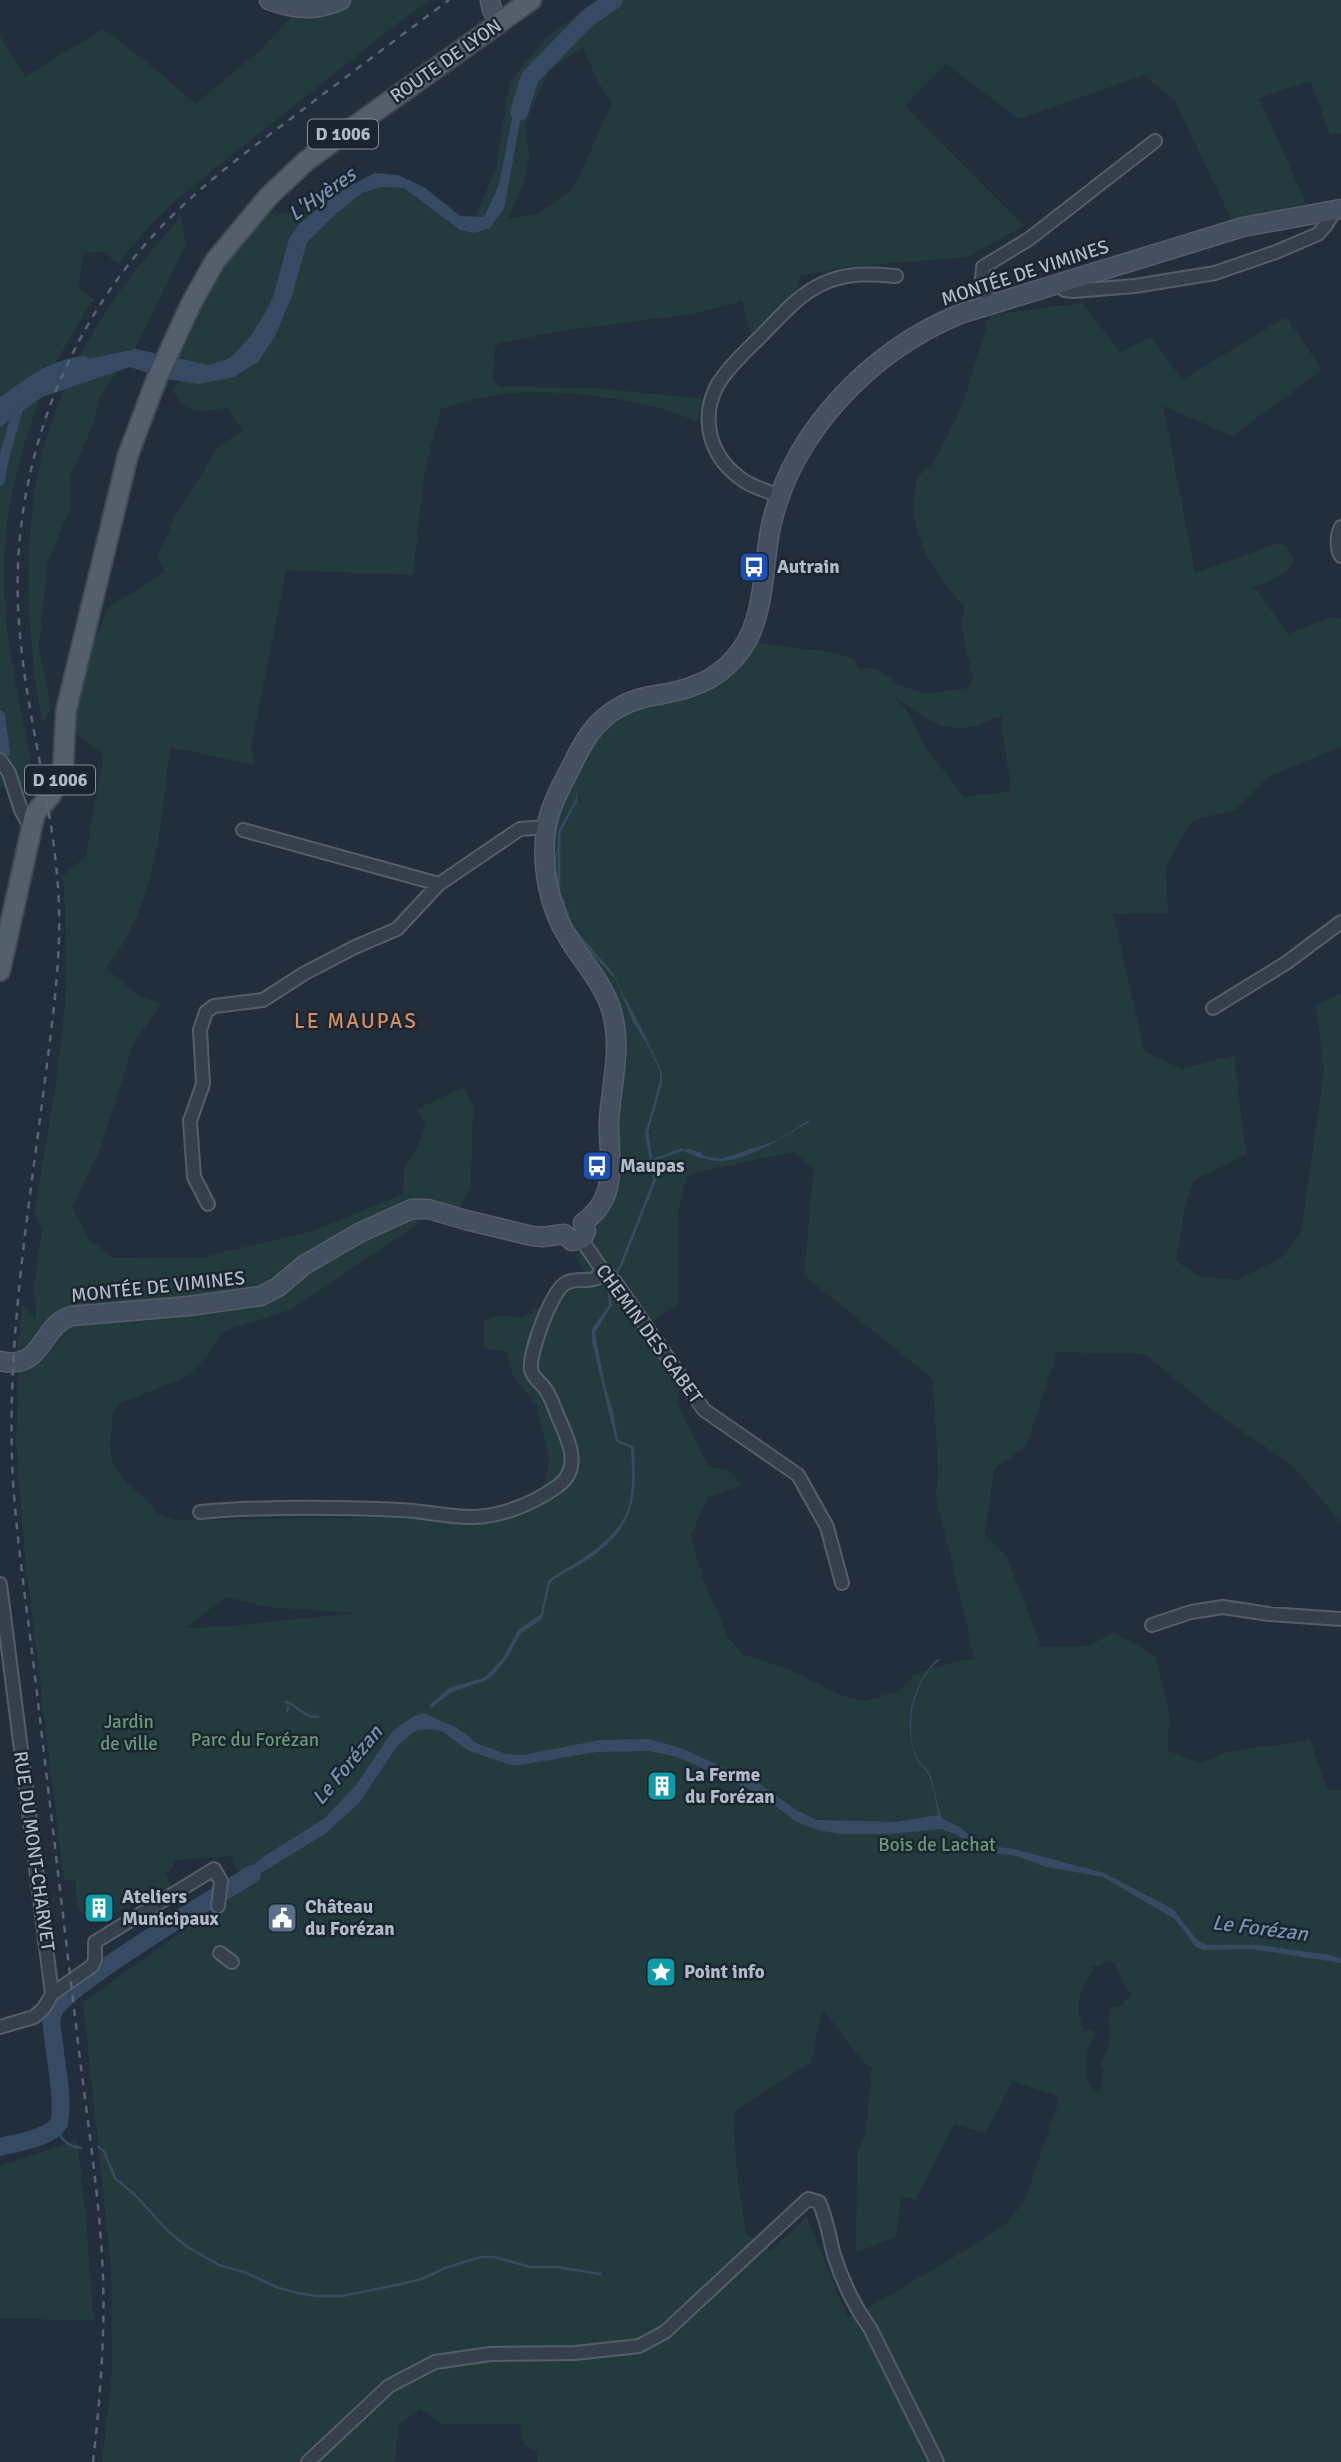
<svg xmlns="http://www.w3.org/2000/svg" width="1341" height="2462" font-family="Signika,sans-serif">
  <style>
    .green { fill: #243b3d; fill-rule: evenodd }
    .water { fill: #364a63 }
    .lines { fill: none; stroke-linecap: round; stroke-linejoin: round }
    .stream { stroke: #364a63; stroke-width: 2.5 }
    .canal { stroke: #364a63; stroke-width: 10 }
    .river { stroke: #364a63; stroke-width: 18 }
    .street-casing { stroke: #545e6a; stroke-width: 16 }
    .secondary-casing { stroke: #545e6a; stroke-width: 21 }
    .primary-casing { stroke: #3f4955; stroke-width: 23 }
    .street { stroke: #36404c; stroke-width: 12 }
    .secondary { stroke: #444f5f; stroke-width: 18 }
    .primary { stroke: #545f6c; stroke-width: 19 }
    .rail { stroke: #586473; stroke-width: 2.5; stroke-dasharray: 7 7; stroke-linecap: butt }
    .labels { text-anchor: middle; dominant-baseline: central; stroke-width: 5; stroke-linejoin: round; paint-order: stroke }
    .shield { fill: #1b2531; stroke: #848e9a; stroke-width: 2 }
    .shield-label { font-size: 18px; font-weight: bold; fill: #b1bbc7 }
    .street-label { font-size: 19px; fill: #b1bbc7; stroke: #1b2531 }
    .poi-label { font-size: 19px; font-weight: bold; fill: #b1bbc7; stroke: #1b2531; text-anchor: start }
    .park-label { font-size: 19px; fill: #689972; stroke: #1b2531 }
    .water-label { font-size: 21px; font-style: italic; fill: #7992b0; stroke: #1b2531 }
    .neighbourhood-label { font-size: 21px; letter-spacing: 2px; fill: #d58e5f; stroke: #1b2531 }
  </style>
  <rect width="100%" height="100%" fill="#222e3c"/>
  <path class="green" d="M306 0H430L387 31 178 198 148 227 118 264 104 252 83 253 79 289 94 299C38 379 0 491 4 590 7 655 23 720 35 784L0 788V36L25 77 103 29 159 72 195 104 260 51Z
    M596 0H1341V133L1330 135 1311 81 1259 98 1306 203 1232 221 1175 101 1144 75 1019 119 946 64 905 106 1024 226 967 257 846 267 801 275 795 296 752 337 742 301 694 314 561 331 499 343 495 349 492 379 499 387 595 388 703 399 697 422C643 397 549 386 489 396 473 398 457 404 441 409L428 456 422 490 413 575 286 570 251 744 254 765 170 747C161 822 156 906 106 968L137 995 161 1004 133 1044 101 1147 72 1207 90 1241 114 1258 204 1257 313 1231 403 1194 404 1169 416 1151 426 1125 417 1109 464 1087 473 1107 471 1184 460 1209 442 1204 406 1232 292 1309 222 1332 207 1356 186 1377 121 1403 113 1412 110 1448 113 1465 128 1485 146 1499 158 1514 177 1520 410 1517 478 1524 521 1515 546 1480 549 1459 537 1405 513 1376 507 1352 484 1347V1321L496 1316 524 1317 562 1292 595 1287 575 1256 590 1244 613 1189 617 1012 568 941 547 863 563 780 611 715 700 691 753 642 829 652 854 659 859 669 875 668 899 685 925 694 968 688 974 677C967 654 959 631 965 607 942 583 917 549 915 515 913 503 916 489 917 476L932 467 962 406 990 315 1082 303 1120 352 1151 337 1182 380 1286 317 1322 370 1232 436 1163 406 1195 573 1279 543 1288 548 1294 561C1287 577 1266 582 1252 588L1257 590 1288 634 1331 617 1341 619V747L1267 777 1235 810 1193 820 1166 864 1168 913 1113 914 1144 1051 1182 1069 1234 1055 1246 1155 1194 1180 1185 1206 1176 1261 1199 1276 1236 1280 1281 1258 1301 1232 1324 1071 1316 1005 1341 994V1522L1292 1465 1219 1415 1145 1354 1057 1352 1026 1446 994 1469 985 1534 1007 1557 1041 1647 1089 1646 1114 1632 1155 1656 1169 1711 1168 1751 1200 1763 1227 1752 1310 1740 1327 1790H1341V2462H537V2452L524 2445 520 2424H443L421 2409 398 2425 395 2462H102L112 2374 111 2267 83 2002 230 1897 232 1879 240 1872 233 1865 232 1856 173 1860V1868L165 1873 173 1889 167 1892 164 1888 96 1923 78 1909 75 1879 64 1880 24 1547 16 1439 19 1374 17 1361 22 1304 36 1320 35 1282 42 1232 35 1213C46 1138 64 1054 66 978 67 944 65 910 63 876L86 856 104 754 73 731 74 703 90 650 109 607 165 572 158 556 174 518 219 446 242 431 228 407C199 413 190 415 172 390L197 363 173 359 233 249 263 214 307 212 334 187 350 202 362 193 379 188H404L460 230 490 228 500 218 475 217 496 169 510 82 546 38ZM583 47 597 80 612 103 574 188 537 214 508 218 523 183 530 153 525 139 526 121 549 71ZM891 695C922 713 936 735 976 726 985 724 991 717 1001 716L1011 791 964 797 925 747 906 709ZM793 1152 814 1168 804 1275 933 1379 938 1472 936 1495 975 1659 953 1662 914 1675 899 1691 865 1701 840 1695 791 1670 742 1654 728 1637 702 1577 691 1536 707 1498 742 1485 730 1471 708 1466 676 1402 680 1389 646 1332 652 1322 678 1303V1213L686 1177 698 1172ZM226 1597 267 1607 356 1613 221 1627 185 1628ZM1107 1960 1115 1962 1126 1988 1132 1994 1121 2006 1111 2008C1107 2020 1112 2033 1109 2044 1107 2052 1102 2058 1101 2067L1104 2071 1101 2090 1098 2092C1077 2080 1086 2050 1095 2033L1092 2029 1085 2031C1074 2013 1079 1987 1093 1971L1091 1966 1099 1967ZM823 2009 864 2063 872 2067 866 2134 857 2153 856 2252 896 2237 901 2197 916 2199 954 2124 985 2133 1013 2081 1060 2097 1026 2198 1008 2222 969 2248 875 2304 847 2317 807 2217 771 2251 746 2234 737 2175 733 2112 810 2063Z
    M181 217 186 244 135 349 88 359 76 363C104 309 139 263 181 217Z
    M118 371 100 396 92 427 70 476 69 512 47 563 39 647 51 709 42 723C27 633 21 546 42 456 48 433 56 411 64 389Z
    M77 2140 87 2228 93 2320 0 2319V2166Z"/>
  <path class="water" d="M518 87 532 92 520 121 504 209 490 228 475 233 460 230 404 188 382 187 362 193 338 212 307 242 292 296 275 336 259 361 234 377 199 384 166 379 130 367 42 397 0 427V409L39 382 88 359 135 349 210 365 230 358 249 338 264 315 273 297 289 239 299 224 340 191 375 173 398 175 424 187 460 216 484 217 499 185Z
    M578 786 577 801 560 832C562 845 559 844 557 855 555 868 557 891 565 901V905L569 913V923L581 941 615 977 636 1024 650 1046 662 1073V1085L647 1131 652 1159 682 1148 697 1154 721 1159 776 1141 808 1121C789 1136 743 1162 719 1161 708 1161 693 1155 683 1151L656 1160 657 1178 623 1264 612 1283 610 1291 612 1305 595 1333 605 1385 613 1411 617 1436 620 1441 634 1446C637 1499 635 1528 587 1560 575 1568 561 1573 550 1583L542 1619 521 1633 507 1658 494 1674 487 1680 450 1693 432 1708 429 1706 449 1688 483 1678 489 1673 503 1658 518 1630 541 1614 548 1581C558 1572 570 1567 581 1560 631 1524 635 1508 631 1448L617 1443 615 1438 592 1342V1329L609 1305 607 1287 610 1279 620 1264 653 1180 645 1133 660 1086V1072L650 1049 633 1022 615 978 580 942 567 923 568 914 558 895 555 855 560 842 558 832 576 799Z
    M937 1659H941C914 1678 902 1729 918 1759 922 1766 929 1769 931 1777 936 1791 936 1806 943 1819L961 1828 974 1840 983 1845 1014 1849 1104 1873 1173 1909 1197 1940 1207 1945H1259L1330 1955 1341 1959V1963L1252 1949 1205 1950 1196 1947 1175 1919 1103 1877 1047 1867 1016 1856 979 1851 956 1834 940 1829 890 1834H839L818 1830 797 1822 758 1793 677 1757 649 1751 597 1752 514 1766 467 1750 442 1731 429 1729 415 1731 398 1745 359 1803 325 1834 261 1873 260 1871 236 1889 232 1882 263 1857 325 1818 356 1785 392 1732 412 1717 424 1713 457 1728 470 1737 474 1742 506 1754 523 1755 600 1740 649 1739 683 1749 760 1784 796 1810 817 1820 897 1822 938 1815C936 1803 934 1789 930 1777 926 1769 918 1763 915 1755 903 1720 912 1685 937 1659Z"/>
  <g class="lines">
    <path class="stream" d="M566 915 559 895V833L571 810
      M572 927 613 975
      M625 1000 646 1040
      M801 1126 808 1122
      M687 1150 701 1154
      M748 1151 768 1145
      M651 1157 647 1132 661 1082
      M286 1702C299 1706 304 1718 318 1717
      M287 1711 288 1707
      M56 2128C62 2140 67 2146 81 2148
      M98 2147 104 2151 115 2178 135 2195 167 2230 186 2246 219 2265 244 2272 279 2288 298 2293 317 2296H342L392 2286 422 2279 445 2268 481 2257H494L530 2267H556L600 2274"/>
    <path class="canal" d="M0 481 4 458 23 391
      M0 715 5 752"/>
    <path class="river" d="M519 112 530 77 589 17 614 0
      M0 409C24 390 51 369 83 365
      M0 2147C17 2142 49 2139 59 2123 64 2098 56 2067 54 2043 53 2034 50 2024 52 2016 57 1989 221 1894 252 1874"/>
    <g class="street-casing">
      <path id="street" d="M1056 284 1065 290 1073 291 1135 286 1215 273 1276 252 1318 234 1326 225 1335 210
        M990 305 982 279 983 267 1029 239 1155 141
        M780 496C767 491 751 487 740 478 710 456 699 418 718 384 729 366 747 350 761 336 780 317 798 295 822 284 847 272 870 274 896 276
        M1341 527C1337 534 1336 548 1341 556
        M0 760 9 773 21 810 31 828
        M243 830 439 884
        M1213 1008 1286 963 1341 922
        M208 1204 194 1177 190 1121 203 1084 200 1030 206 1012 214 1006 263 1000 305 973 355 947 397 929 439 884 520 829 547 827
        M581 1239 601 1268 616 1283 704 1410 798 1475 827 1527 842 1583
        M200 1512C267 1506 334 1507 401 1510 426 1511 451 1518 475 1517 505 1515 534 1503 558 1486 582 1468 569 1441 559 1419 555 1410 552 1399 546 1390 542 1384 532 1377 531 1369 529 1353 552 1289 566 1283 575 1278 587 1282 597 1278L601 1268
        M0 1584 52 1994
        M1152 1625 1191 1612 1223 1607 1269 1614 1341 1619
        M220 1953 232 1962
        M0 2027 34 2017 44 2008 52 1994 92 1966 95 1959V1942L214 1869 221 1881 218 1906
        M308 2462 389 2386 435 2362 490 2354 575 2353 639 2346 665 2332 808 2199 819 2202C827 2219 829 2237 834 2255 842 2280 854 2306 870 2328L937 2462"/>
    </g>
    <g class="secondary-casing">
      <path id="secondary" d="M269 0C294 9 316 12 341 0
        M490 0 492 10 500 23
        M583 1223C596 1213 604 1203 608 1187 613 1165 608 1140 609 1119 612 1081 623 1043 610 1006 601 981 583 962 569 939 549 909 541 866 546 830 549 808 561 786 571 767 583 742 595 720 620 707 633 699 649 696 663 694 697 688 724 676 743 647 765 616 763 563 771 526 792 431 872 350 960 314L1243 227 1341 209
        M564 1234 572 1241 582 1239 586 1231 583 1223
        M0 1361C44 1371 39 1327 71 1316L189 1306 261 1296 278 1287 304 1265 359 1233 412 1209H428L466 1220 532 1236 543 1237 564 1234"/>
    </g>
    <g class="primary-casing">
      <path id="primary" d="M0 971 35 813 51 795 63 771 66 711 128 455 157 378 191 304 215 261 268 197 306 161 531 0"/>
    </g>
    <use href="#street" class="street"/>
    <use href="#secondary" class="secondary"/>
    <use href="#primary" class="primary"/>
    <path class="rail" d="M93 2462C100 2400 105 2338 103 2276 100 2201 88 2125 79 2051 65 1932 51 1813 37 1694 29 1623 18 1553 13 1482 6 1357 25 1234 41 1111 48 1054 57 996 59 939 63 831 26 729 19 622 8 477 63 326 166 222 203 184 246 152 289 120 342 80 395 40 449 0"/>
  </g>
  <defs>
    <g id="bus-square" transform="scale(1.575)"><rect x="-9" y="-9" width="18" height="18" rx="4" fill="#1a4fb4" stroke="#1b2531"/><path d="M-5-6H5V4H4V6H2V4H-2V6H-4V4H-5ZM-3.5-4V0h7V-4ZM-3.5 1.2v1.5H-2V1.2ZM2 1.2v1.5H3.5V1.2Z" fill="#fff"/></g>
    <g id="building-square" transform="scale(1.575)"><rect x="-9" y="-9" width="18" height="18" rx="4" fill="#0f9aa8" stroke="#1b2531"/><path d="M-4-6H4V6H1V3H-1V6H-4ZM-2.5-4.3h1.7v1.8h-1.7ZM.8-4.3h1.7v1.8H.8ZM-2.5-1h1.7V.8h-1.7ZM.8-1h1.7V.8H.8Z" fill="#fff"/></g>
    <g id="civic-square" transform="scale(1.575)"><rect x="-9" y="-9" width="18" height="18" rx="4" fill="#5c6f8a" stroke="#1b2531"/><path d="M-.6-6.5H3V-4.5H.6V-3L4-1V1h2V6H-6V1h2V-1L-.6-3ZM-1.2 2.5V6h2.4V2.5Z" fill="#fff"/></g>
    <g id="sight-square" transform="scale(1.575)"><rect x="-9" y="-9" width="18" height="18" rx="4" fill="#0f9aa8" stroke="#1b2531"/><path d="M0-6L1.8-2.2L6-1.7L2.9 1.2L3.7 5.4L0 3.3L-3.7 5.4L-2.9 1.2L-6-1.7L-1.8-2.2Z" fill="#fff"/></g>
  </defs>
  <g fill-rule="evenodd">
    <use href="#bus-square" x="754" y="567"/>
    <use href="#bus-square" x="597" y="1166"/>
    <use href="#building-square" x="662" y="1786"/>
    <use href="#building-square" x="99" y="1908"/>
    <use href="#civic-square" x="282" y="1918"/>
    <use href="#sight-square" x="661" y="1972"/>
  </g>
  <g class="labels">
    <g class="shield">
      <rect x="308" y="119.5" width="70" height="29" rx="5"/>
      <rect x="25" y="765.5" width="70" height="29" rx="5"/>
    </g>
    <g class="shield-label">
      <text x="343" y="134">D 1006</text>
      <text x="60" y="780">D 1006</text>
    </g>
    <g class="street-label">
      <text transform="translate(446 61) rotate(-35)">ROUTE DE LYON</text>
      <text transform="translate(1025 273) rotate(-18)">MONTÉE DE VIMINES</text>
      <text transform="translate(158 1287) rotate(-6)">MONTÉE DE VIMINES</text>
      <text transform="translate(649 1334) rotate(54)">CHEMIN DES GABET</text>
      <text transform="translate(34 1851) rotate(82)">RUE DU MONT-CHARVET</text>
    </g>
    <g class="poi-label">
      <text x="777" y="567">Autrain</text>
      <text x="620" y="1166">Maupas</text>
      <text x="685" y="1775">La Ferme<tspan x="685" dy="22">du Forézan</tspan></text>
      <text x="122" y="1897">Ateliers<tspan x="122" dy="22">Municipaux</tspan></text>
      <text x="305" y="1907">Château<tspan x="305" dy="22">du Forézan</tspan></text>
      <text x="684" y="1972">Point info</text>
    </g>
    <g class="park-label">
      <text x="129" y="1722">Jardin<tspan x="129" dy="22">de ville</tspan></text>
      <text x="255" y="1740">Parc du Forézan</text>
      <text x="937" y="1845">Bois de Lachat</text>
    </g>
    <g class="water-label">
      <text transform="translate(322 194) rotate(-35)">L'Hyères</text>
      <text transform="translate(347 1765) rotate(-50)">Le Forézan</text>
      <text transform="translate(1260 1928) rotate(7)">Le Forézan</text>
    </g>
    <g class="neighbourhood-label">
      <text x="356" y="1021">LE MAUPAS</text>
    </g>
  </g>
</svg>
